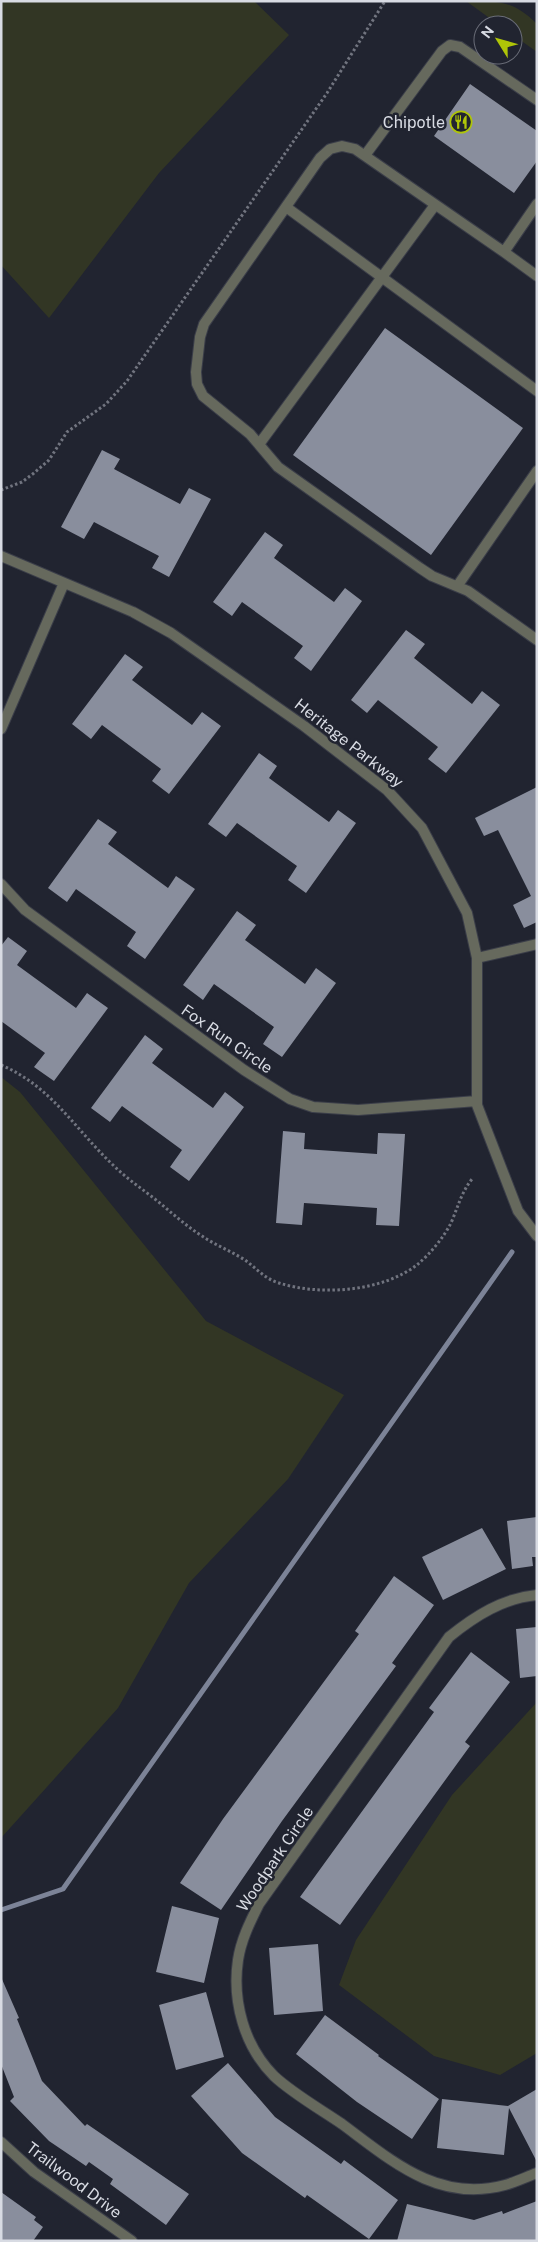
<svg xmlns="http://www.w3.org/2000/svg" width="538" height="2242" font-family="'Public Sans',sans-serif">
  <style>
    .green { fill: #323624 }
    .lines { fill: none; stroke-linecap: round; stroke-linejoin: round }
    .stream { stroke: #7c8397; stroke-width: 5 }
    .building { fill: #898e9d }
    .service-casing { stroke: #3b3e49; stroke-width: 12 }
    .minor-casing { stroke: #3b3e49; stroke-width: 12 }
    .path { stroke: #71747f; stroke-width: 3; stroke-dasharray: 2.5 2.5; stroke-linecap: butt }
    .service { stroke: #66695d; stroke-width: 10 }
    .minor { stroke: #66695d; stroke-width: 10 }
    .labels { text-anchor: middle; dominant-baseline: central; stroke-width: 5; stroke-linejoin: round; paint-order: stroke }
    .poi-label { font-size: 16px; fill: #d8dbe3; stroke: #212430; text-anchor: end }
    .street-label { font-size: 16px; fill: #d8dbe3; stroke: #212430 }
  </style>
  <rect width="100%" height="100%" fill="#212430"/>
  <path class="green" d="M1 1H254L289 35 159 173 49 318 1 265Z
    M466 1C498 1 513 0 537 24V52L513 35V25H499Z
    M1 1077 20 1092 206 1321 344 1395 288 1479 189 1583 118 1708 1 1838Z
    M537 1702V2053L500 2075 434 2056 339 1985 356 1940 452 1795Z"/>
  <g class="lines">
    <path class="stream" d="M1 1910 63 1889 512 1252"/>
  </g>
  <path class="building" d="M470 84 537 131V161L514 193 434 136Z
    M385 328 523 428 431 555 293 455Z
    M102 450 120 459 114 469 180 504 189 488 211 499 169 577 152 568 159 556 94 522 84 539 61 527Z
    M265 532 283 545 274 558 334 602 345 588 362 601 311 671 294 658 303 646 242 602 232 616 213 602Z
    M406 630 425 644 414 658 472 704 482 691 500 705 446 773 428 759 438 747 378 700 367 713 351 700Z
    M125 654 143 667 132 680 192 725 202 712 221 726 169 794 152 781 161 769 102 725 91 739 72 724Z
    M259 753 277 766 269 778 329 822 338 810 356 823 306 893 288 880 297 866 237 823 226 837 208 824Z
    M537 787V922L524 928 513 905 531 896 498 830 484 836 475 818Z
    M98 819 117 832 108 844 168 888 176 876 195 889 145 959 127 946 136 932 76 889 67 902 48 888Z
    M237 911 256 925 245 940 305 984 316 968 336 983 282 1057 263 1044 274 1027 214 984 203 1000 183 985Z
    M8 937 27 951 17 965 76 1008 87 993 108 1008 54 1081 34 1067 45 1053 1 1021V946Z
    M145 1035 163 1049 152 1063 213 1108 225 1092 244 1107 189 1181 170 1167 182 1150 122 1106 110 1122 91 1108Z
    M283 1131 305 1133 304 1149 377 1154 378 1133 405 1134 399 1226 376 1225 377 1208 304 1203 302 1225 276 1223Z
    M537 1517V1557H532L533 1566 512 1569 507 1521Z
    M482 1528 506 1569 443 1600 422 1557Z
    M394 1576 434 1605 392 1663 396 1666 282 1821 221 1910 180 1883 223 1819 359 1634 355 1631Z
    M537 1627V1676L520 1678 516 1629Z
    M471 1652 510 1682 465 1742 470 1746 340 1925 300 1897 434 1712 429 1708Z
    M172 1906 219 1918 204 1983 156 1972Z
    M318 1944 323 2011 274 2015 269 1948Z
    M1 1977 19 2018 17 2019 42 2081 85 2126 87 2124 189 2194 166 2225 110 2184 113 2179 89 2162 86 2166 49 2141 10 2101 14 2097 1 2064Z
    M206 1992 224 2057 176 2070 159 2005Z
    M325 2015 379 2055 378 2056 439 2099 412 2139 357 2102 296 2054Z
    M228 2063 275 2117 341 2164 344 2160 398 2200 369 2239 307 2195 305 2198 242 2153 191 2096Z
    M537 2089V2162L509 2108 504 2155 437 2148 442 2099 508 2106Z
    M1 2192 36 2217 34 2220 43 2227 33 2241H1Z
    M537 2201V2241H397L407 2204 474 2220 502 2211 503 2214Z"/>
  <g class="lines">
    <g class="service-casing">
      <path id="service" d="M366 154 442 51 450 45 460 47 537 100
        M537 204 504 252 537 276
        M286 207 537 391
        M504 252 355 149 342 146 330 149 320 158 204 324 200 337 196 372 197 384 203 396 250 434 278 467 420 568 432 576 468 591 537 640
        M260 443 435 205
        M458 585 537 471
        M477 958 537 944"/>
    </g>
    <g class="minor-casing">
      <path id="minor" d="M1 556 133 612 171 633 304 726 387 790 422 828 467 913 477 958V1105L518 1211 537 1236
        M1 729 64 583
        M1 884 25 910 244 1070 290 1099 313 1107 358 1110 477 1101
        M537 1595C503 1598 475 1616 449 1637L259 1904C250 1922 241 1940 238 1960 232 2001 244 2046 274 2076 292 2093 320 2109 342 2124 392 2161 438 2203 505 2185 516 2182 526 2177 537 2173
        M1 2142 34 2172 132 2241"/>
    </g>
    <path class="path" d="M1 490 22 482 34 473 49 460 67 432 106 404 127 381 327 93 385 1
      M1 1065C51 1086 75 1129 113 1165 125 1177 138 1186 151 1196 168 1209 183 1224 202 1236 215 1245 231 1251 245 1260 256 1268 265 1279 279 1283 320 1296 383 1292 418 1264 430 1254 444 1237 451 1223 458 1207 461 1193 472 1179"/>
    <use href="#service" class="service"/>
    <use href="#minor" class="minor"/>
  </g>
  <defs>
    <g id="restaurant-ring" transform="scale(1.125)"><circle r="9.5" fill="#212430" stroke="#afc508" stroke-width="1.5"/><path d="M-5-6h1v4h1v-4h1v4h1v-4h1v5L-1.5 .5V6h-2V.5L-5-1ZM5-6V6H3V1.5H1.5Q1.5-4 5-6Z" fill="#afc508"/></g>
  </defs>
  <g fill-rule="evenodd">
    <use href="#restaurant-ring" x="461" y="122"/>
  </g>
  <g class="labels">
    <g class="poi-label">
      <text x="445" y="122">Chipotle</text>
    </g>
    <g class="street-label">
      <text transform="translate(349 743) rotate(38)">Heritage Parkway</text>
      <text transform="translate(227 1039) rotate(35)">Fox Run Circle</text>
      <text transform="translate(275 1859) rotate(-56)">Woodpark Circle</text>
      <text transform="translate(74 2180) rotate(37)">Trailwood Drive</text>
    </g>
  </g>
  <rect width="538" height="2242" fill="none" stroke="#d8dbe3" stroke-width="5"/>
  <g transform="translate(498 40) rotate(307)"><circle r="24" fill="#212430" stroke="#6a6d78"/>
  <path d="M0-4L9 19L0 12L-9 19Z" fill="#afc508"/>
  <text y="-8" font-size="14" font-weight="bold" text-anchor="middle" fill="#d8dbe3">N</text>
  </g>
</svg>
